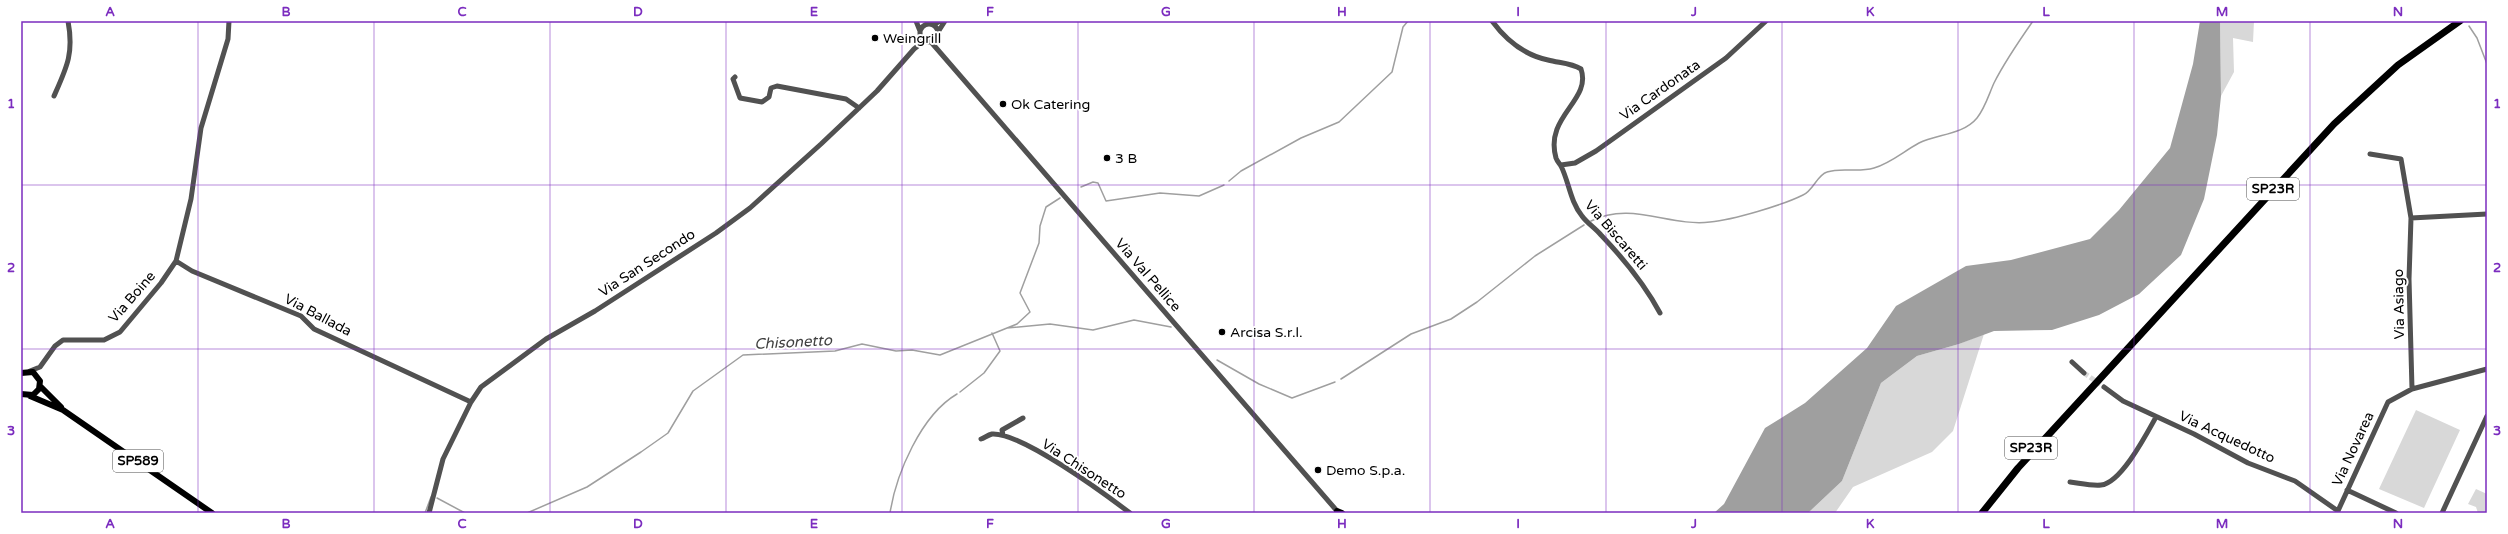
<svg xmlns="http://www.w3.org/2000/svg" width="2508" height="534" font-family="'Varela Round',sans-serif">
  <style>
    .green { fill: #d8d8d8 }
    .water { fill: #9f9f9f }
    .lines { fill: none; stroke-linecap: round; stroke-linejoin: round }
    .stream { stroke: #9f9f9f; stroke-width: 1.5 }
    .minor-tunnel { stroke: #d9d9d9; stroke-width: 5; stroke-dasharray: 5 2.5; stroke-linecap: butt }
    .minor { stroke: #515151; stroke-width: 5 }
    .major { stroke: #000; stroke-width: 6 }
    .highway { stroke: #000; stroke-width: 7 }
    .grid { fill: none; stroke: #7b2cbf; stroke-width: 1; stroke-opacity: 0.55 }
    .poi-dot { fill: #000; stroke: #fff; stroke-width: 1.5 }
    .labels { text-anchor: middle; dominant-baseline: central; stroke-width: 4; stroke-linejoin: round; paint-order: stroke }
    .shield { fill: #fff; stroke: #4c4c4c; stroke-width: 1 }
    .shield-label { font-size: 13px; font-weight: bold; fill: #000 }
    .poi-label { font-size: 14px; fill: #000; stroke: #fff; text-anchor: start }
    .street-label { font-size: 14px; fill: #000; stroke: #fff }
    .water-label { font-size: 15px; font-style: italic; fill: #404040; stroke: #fff }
    .neatline { fill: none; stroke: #7b2cbf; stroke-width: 1.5 }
    .grid-label { font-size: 13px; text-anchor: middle; font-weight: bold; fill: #7b2cbf }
  </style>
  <rect width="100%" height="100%" fill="#fff"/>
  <path class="green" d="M2220 21H2254L2253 42 2233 38 2234 72 2221 96Z
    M1984 334 1953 431 1932 452 1853 487 1835 513H1808L1842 481 1881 383 1917 356 1959 344Z
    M2416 410 2460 430 2424 508 2379 489Z
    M2476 489 2487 494V513H2478L2476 507 2468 504Z"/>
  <path class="water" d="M2200 21H2220L2221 96 2217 135 2204 199 2181 255 2139 294 2099 315 2052 330 1994 331 1959 344 1917 356 1881 383 1842 481 1808 513H1714L1724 504 1765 428 1805 403 1867 348 1896 306 1966 266 2011 260 2090 239 2119 210 2170 148 2193 64Z"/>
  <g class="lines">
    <path class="stream" d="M2469 26 2477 38 2487 64
      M1229 181 1241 171 1301 138 1339 122 1392 72 1403 27 1408 21
      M1081 187 1093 182 1098 183 1106 201 1160 193 1199 196 1224 185
      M1591 221C1631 201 1670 227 1710 222 1733 220 1783 205 1803 195 1813 191 1817 175 1827 172 1842 167 1857 173 1874 168 1891 163 1904 151 1919 143 1937 134 1963 135 1977 118 1985 108 1989 94 1994 83 2005 61 2019 41 2033 21
      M1007 328 1050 324 1093 330 1134 320 1171 327
      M1217 360 1259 384 1292 398 1335 382
      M1341 379 1411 334 1451 319 1477 302 1535 256 1584 225
      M960 392 984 373 1000 351 992 333
      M437 498 465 513
      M425 513 431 497
      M527 513 587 487 641 452 668 433 693 391 743 355 835 351 862 344 896 351 912 350 940 355 1017 324 1030 312 1020 293 1039 243 1040 226 1046 207 1060 198
      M890 513C896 474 921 415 957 394"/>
    <path class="minor-tunnel" d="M2084 373 2104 387"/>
    <path class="minor" d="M916 21 920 31
      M1492 21C1506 40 1524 55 1548 60 1559 63 1571 63 1581 69 1592 101 1544 116 1556 158 1557 161 1559 163 1561 166 1569 182 1570 201 1582 216 1587 223 1595 228 1601 235 1623 258 1645 285 1660 313
      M920 33a9 9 0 1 1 18 0a9 9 0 1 1-18 0Z
      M933 25 940 21
      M938 32 945 21
      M931 42 1337 511
      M735 77 733 79 740 98 762 102 769 97 771 88 777 86 846 99 859 108
      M54 96C67 67 74 53 68 21
      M2370 154 2401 159 2411 218 2409 279 2412 389
      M1561 165 1575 163 1596 151 1726 58 1766 21
      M2411 218 2487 214
      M176 261 192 271 301 316 314 329 471 402
      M2072 362 2084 373
      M30 371 40 367 55 346 63 340H104L120 332 161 283 176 261 191 199 201 128 228 39 229 21
      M2104 387 2123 401 2194 434 2248 463 2295 481 2338 511
      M1003 435 1002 430 1023 418
      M981 439C984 438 988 435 992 434 1021 432 1105 494 1130 513
      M2070 482C2079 483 2091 486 2101 485 2121 483 2146 435 2156 417
      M2347 490 2396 513
      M429 513 443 459 471 402 481 387 546 339 595 311 716 233 750 208 821 144 877 91 914 49 924 41
      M2337 513 2388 402 2412 389 2487 369
      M2442 513 2487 416"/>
    <path class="major" d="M21 373 33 372 40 381 39 389 33 395 21 394
      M40 386 61 407
      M30 396 63 410 212 513
      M1337 511 1342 513"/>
    <path class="highway" d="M1982 513 2018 468 2334 124 2398 65 2460 21"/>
  </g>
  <path class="grid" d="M198 21V513M374 21V513M550 21V513M726 21V513M902 21V513M1078 21V513M1254 21V513M1430 21V513M1606 21V513M1782 21V513M1958 21V513M2134 21V513M2310 21V513M21 185H2487M21 349H2487"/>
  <g class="poi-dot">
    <circle cx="875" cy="38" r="4"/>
    <circle cx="1003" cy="104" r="4"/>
    <circle cx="1107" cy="158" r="4"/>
    <circle cx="1222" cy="332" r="4"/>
    <circle cx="1318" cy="470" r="4"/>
  </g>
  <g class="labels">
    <g class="shield">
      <rect x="2247" y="178" width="52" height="22" rx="3"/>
      <rect x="2005" y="437" width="52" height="22" rx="3"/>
      <rect x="113" y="450" width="50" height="22" rx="3"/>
    </g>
    <g class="shield-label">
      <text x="2273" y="189">SP23R</text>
      <text x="2031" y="448">SP23R</text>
      <text x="138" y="461">SP589</text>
    </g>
    <g class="poi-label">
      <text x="883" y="38">Weingrill</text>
      <text x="1011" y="104">Ok Catering</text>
      <text x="1115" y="158">3 B</text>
      <text x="1230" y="332">Arcisa S.r.l.</text>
      <text x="1326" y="470">Demo S.p.a.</text>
    </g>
    <g class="street-label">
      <text transform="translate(1660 90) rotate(-35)">Via Cardonata</text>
      <text transform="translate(1616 235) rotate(49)">Via Biscaretti</text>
      <text transform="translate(647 263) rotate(-33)">Via San Secondo</text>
      <text transform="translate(1148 275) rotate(49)">Via Val Pellice</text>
      <text transform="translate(132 297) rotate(-49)">Via Boine</text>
      <text transform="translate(2399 304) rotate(-91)">Via Asiago</text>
      <text transform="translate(318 315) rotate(28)">Via Ballada</text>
      <text transform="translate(2227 437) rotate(25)">Via Acquedotto</text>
      <text transform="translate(2353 449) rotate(-65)">Via Novarea</text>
      <text transform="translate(1084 469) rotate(33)">Via Chisonetto</text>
    </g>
    <g class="water-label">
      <text transform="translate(793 342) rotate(-3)">Chisonetto</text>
    </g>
  </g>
  <rect width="2508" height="534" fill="none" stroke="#ffffff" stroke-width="44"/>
  <rect x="22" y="22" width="2464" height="490" class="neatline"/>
  <g class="grid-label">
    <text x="110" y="16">A</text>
    <text x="286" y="16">B</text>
    <text x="462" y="16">C</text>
    <text x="638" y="16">D</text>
    <text x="814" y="16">E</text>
    <text x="990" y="16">F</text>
    <text x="1166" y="16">G</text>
    <text x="1342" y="16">H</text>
    <text x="1518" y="16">I</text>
    <text x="1694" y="16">J</text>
    <text x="1870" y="16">K</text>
    <text x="2046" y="16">L</text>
    <text x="2222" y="16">M</text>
    <text x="2398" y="16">N</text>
    <text x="11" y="108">1</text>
    <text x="2497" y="108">1</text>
    <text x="11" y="272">2</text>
    <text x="2497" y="272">2</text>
    <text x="11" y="435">3</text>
    <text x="2497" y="435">3</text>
    <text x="110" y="528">A</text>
    <text x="286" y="528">B</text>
    <text x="462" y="528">C</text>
    <text x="638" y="528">D</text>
    <text x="814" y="528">E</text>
    <text x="990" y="528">F</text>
    <text x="1166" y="528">G</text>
    <text x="1342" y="528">H</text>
    <text x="1518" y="528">I</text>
    <text x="1694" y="528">J</text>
    <text x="1870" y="528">K</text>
    <text x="2046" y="528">L</text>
    <text x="2222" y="528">M</text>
    <text x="2398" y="528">N</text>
  </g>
</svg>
